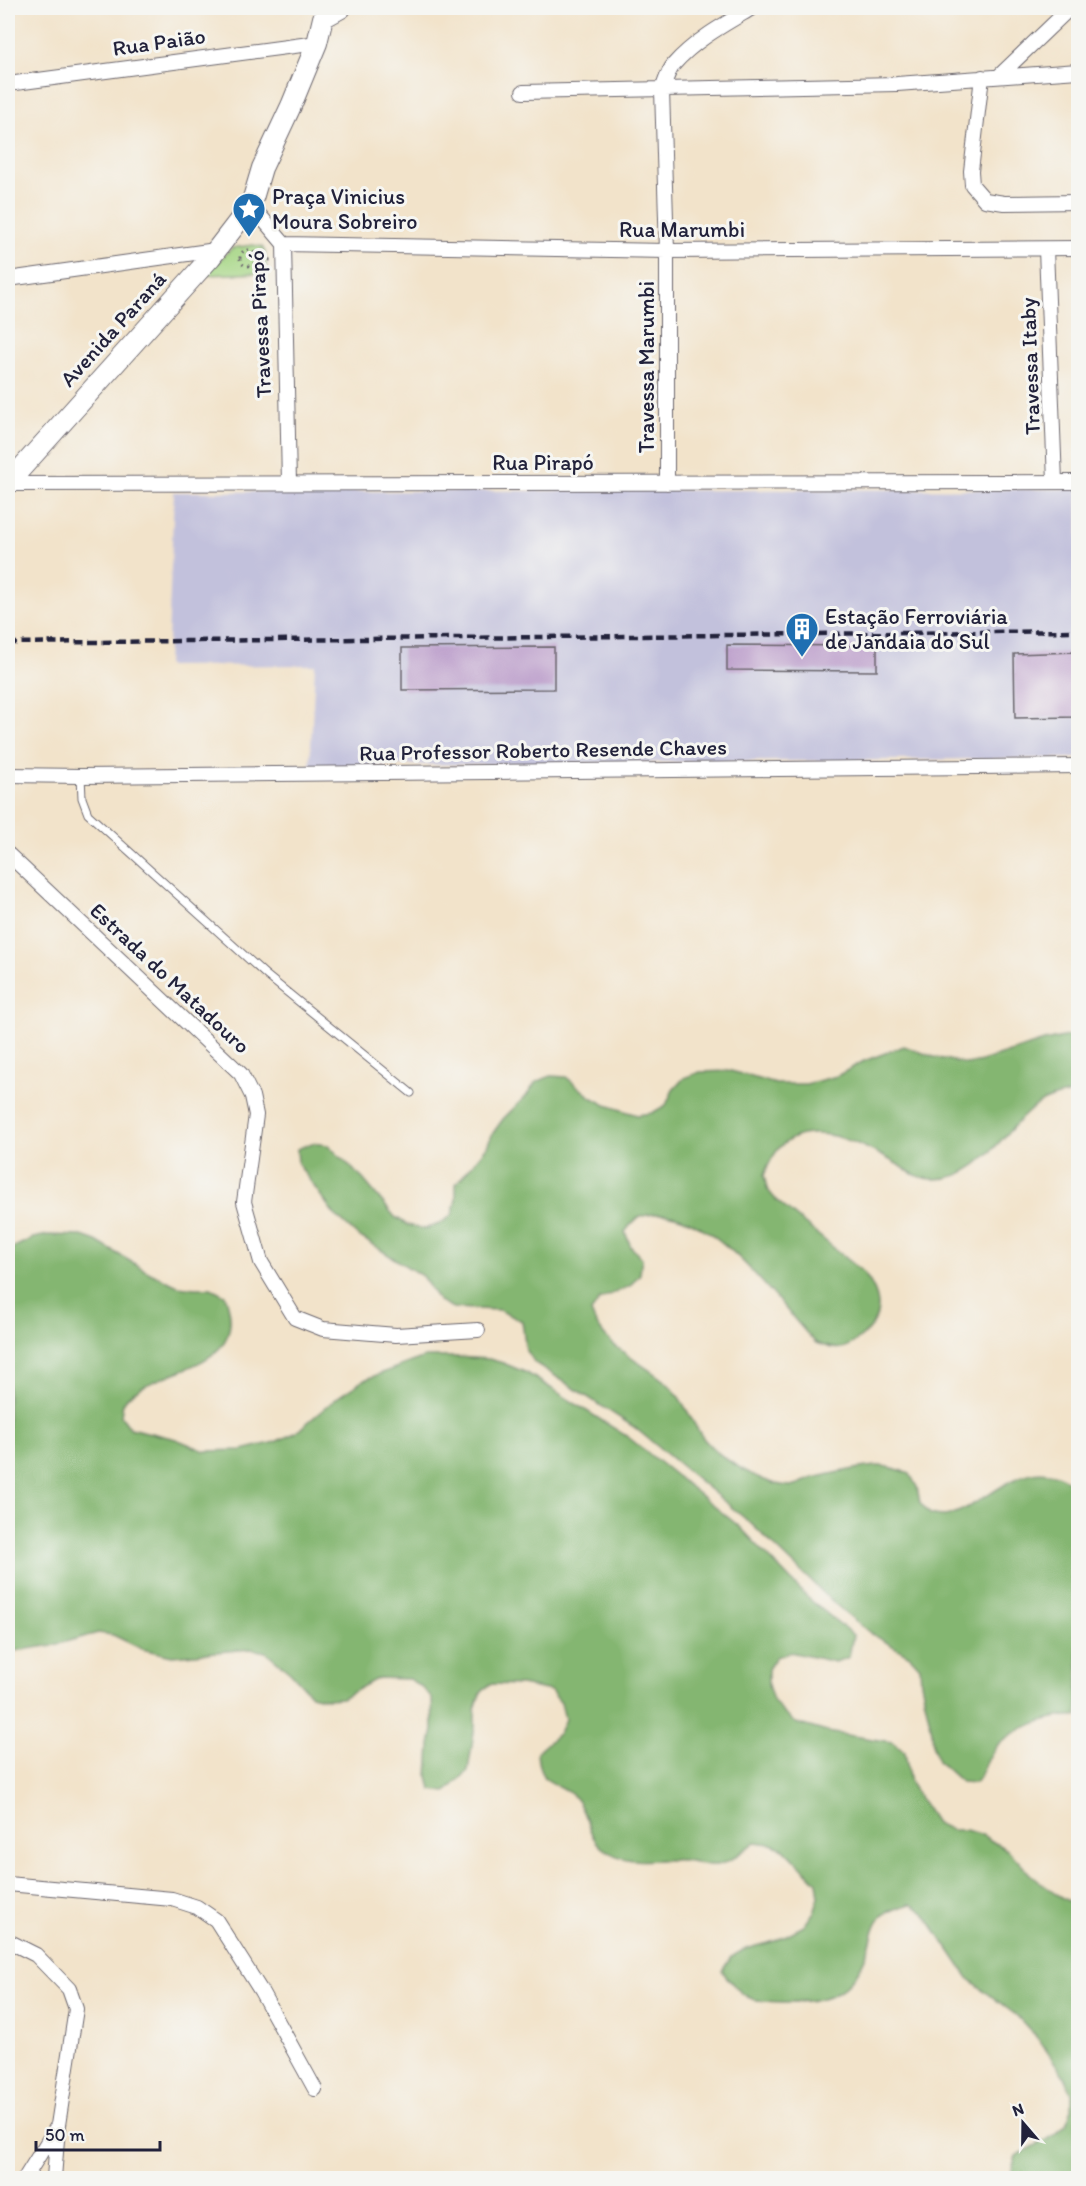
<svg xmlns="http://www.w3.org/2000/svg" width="1086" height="2186" font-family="Itim,sans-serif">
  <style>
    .industrial { fill: #c2c1dc }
    .green { fill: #a5d583; stroke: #647c5f; stroke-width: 1.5 }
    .forest { fill: #84b671; stroke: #536c56; stroke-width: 1.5 }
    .building { fill: #b797c8 }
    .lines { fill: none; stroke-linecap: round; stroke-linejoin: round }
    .lane-casing { stroke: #6b666d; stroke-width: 9 }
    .street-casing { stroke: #6b666d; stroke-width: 16 }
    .secondary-casing { stroke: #6b666d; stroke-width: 22 }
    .path { stroke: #6b666d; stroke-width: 3; stroke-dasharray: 1.5 4.5; stroke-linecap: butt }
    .lane { stroke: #fff; stroke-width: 7 }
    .street { stroke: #fff; stroke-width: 14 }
    .secondary { stroke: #fff; stroke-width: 20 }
    .rail { stroke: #22223b; stroke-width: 4.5; stroke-dasharray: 9 4.5; stroke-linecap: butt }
    .labels { text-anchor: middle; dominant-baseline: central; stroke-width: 6; stroke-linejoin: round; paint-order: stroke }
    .street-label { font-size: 22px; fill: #22223b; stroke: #f6f6f2 }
    .poi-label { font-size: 22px; fill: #22223b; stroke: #f6f6f2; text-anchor: start }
  </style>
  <rect width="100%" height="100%" fill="#f6f6f2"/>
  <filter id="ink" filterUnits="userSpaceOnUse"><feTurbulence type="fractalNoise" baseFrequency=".0167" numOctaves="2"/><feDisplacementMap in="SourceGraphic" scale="12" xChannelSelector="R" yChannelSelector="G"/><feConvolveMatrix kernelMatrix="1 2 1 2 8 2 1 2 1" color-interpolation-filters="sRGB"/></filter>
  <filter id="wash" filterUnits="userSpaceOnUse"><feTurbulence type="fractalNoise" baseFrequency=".008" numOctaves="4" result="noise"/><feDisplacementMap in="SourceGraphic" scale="24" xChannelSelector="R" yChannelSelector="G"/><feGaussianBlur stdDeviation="1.35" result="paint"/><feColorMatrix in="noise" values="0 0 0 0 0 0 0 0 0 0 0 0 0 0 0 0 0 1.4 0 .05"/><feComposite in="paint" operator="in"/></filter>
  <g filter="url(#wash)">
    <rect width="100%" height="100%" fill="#f2e3ca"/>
    <path class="industrial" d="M1078 489V758L310 766 315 665 167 666 174 492Z"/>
    <path class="green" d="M253 245 262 247 265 252 267 273 204 275 232 248Z"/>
    <path class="forest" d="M1078 1034V1092C1063 1094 1049 1097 1036 1106 1002 1130 983 1179 935 1179 917 1180 905 1168 890 1160 859 1143 811 1118 780 1147 773 1155 768 1165 764 1175L767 1189 777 1201 863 1272C882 1296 885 1317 860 1338 843 1351 837 1351 816 1343 779 1305 717 1213 659 1214 641 1214 635 1218 625 1232L631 1247 642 1258 640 1274 630 1286 600 1299 591 1312C603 1348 642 1361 669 1385 684 1400 690 1418 701 1435 716 1457 763 1485 790 1486 798 1486 808 1479 816 1477 833 1474 862 1466 879 1466 890 1466 900 1470 910 1474L917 1487 920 1503 930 1514C934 1515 940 1516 944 1516 951 1516 960 1511 966 1508 1005 1488 1035 1451 1078 1488V1716C1054 1714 1013 1728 996 1747 987 1758 984 1772 975 1783L961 1782 938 1761 933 1747 932 1732 921 1683 920 1667 910 1656 870 1633 835 1604 748 1521 634 1427 535 1363 526 1351 522 1321 499 1310 453 1308 439 1301 422 1276 357 1235 334 1214 298 1164 297 1149 312 1143 328 1145 363 1179 395 1217 408 1225 424 1229 440 1224 452 1215 456 1200V1184L486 1148 493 1133 503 1119 527 1095 536 1082 551 1076 566 1077 591 1097 606 1105 637 1115 652 1113 666 1105 673 1090 684 1078 700 1072 731 1071 776 1084H806L837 1076 864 1061 904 1046 934 1057 967 1064 982 1061 1044 1041Z
      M48 1235 82 1236 96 1241 150 1273 178 1286 195 1288H211L225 1295C249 1360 185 1365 142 1387 137 1390 127 1396 124 1402 122 1405 122 1411 121 1416L130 1428 176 1439 205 1451 242 1450 275 1442 295 1433 338 1397 364 1380 411 1362 425 1357H456L489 1359 503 1363 527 1373 628 1437 740 1527 808 1598 853 1635 849 1657 835 1662 790 1652 776 1657 768 1669V1685L773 1700 783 1713 796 1723 827 1732 892 1742 905 1752 910 1783 936 1823 951 1830H966L982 1835 995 1843 1009 1851 1030 1874 1054 1893 1078 1907V2178H1009L1016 2156 1055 2135 1066 2124 1072 2109V2093L1066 2079 1040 2041 1017 2016 968 1978 924 1913 911 1904C902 1907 888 1910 881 1917 873 1925 873 1937 869 1947 854 1992 829 2003 784 2002 747 2001 745 2000 722 1971L731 1957 745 1949 775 1941 804 1926 814 1912 819 1897 817 1882 784 1849 771 1844 755 1842C743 1850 731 1863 716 1865 704 1866 695 1861 684 1860 656 1858 628 1867 604 1849 587 1838 588 1812 575 1798 557 1777 539 1791 537 1752L559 1733 565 1719 561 1703 551 1691 521 1685 490 1684 480 1694 475 1709V1725L468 1771 446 1792 431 1790 428 1776 430 1745 433 1730 432 1699 422 1687 409 1679 378 1678 342 1698 327 1699 311 1695 290 1672 266 1652 251 1649 172 1656 142 1649 113 1635 98 1633 54 1645 8 1652V1250L33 1238Z"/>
    <g id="blocks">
      <path class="building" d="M727 645 877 646V671L727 670Z
        M554 647V689L402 690V648Z
        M1078 652V717L1015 718 1014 654Z"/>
    </g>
  </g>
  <g filter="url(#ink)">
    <use href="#blocks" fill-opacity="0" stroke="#6b666d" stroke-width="1.5"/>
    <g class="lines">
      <g class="lane-casing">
        <path id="lane" d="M81 776 82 798 88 814 266 975 411 1093"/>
      </g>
      <g class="street-casing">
        <path id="street" d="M999 76 1070 8
          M982 77 971 171 972 185 985 200 1004 203 1078 202
          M8 84 317 43
          M523 92 897 84 1078 71
          M251 205 284 244 289 483
          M284 244 667 251 1078 248
          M1046 249 1055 482
          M8 279 216 250
          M667 483V251L662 90C665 82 668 71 674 64 695 40 725 24 752 8
          M8 484 1078 482
          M8 775 81 776 1078 766
          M8 854 241 1074 252 1096 256 1115 244 1202 261 1262 295 1318 323 1329 396 1335 478 1330
          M8 1884 172 1899 197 1907 216 1920 261 1991 315 2089
          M8 1941 36 1955 69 1989 76 2009 58 2125 25 2178
          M54 2178 58 2127"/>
      </g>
      <g class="secondary-casing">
        <path id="secondary" d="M8 483 211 257 251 205 262 168 291 106 317 43 323 18 341 8"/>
      </g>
      <path class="path" d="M240 258a8 8 0 1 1 16 0a8 8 0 1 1-16 0Z
        M257 259 271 260"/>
      <use href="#lane" class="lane"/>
      <use href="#street" class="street"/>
      <use href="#secondary" class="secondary"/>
      <path class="rail" d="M8 643 1078 631"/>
    </g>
  </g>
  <defs>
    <g id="sight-pin" transform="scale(1.725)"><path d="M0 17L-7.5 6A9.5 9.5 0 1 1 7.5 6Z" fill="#1f6fb2" stroke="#f6f6f2"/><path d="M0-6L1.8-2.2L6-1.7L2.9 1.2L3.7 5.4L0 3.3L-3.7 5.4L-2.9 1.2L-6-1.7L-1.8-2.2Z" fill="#fff"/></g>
    <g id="building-pin" transform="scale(1.725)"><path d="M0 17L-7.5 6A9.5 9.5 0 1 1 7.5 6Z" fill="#1f6fb2" stroke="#f6f6f2"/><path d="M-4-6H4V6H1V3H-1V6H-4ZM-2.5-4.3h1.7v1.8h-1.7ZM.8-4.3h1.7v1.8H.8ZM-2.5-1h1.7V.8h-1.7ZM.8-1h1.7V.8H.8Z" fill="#fff"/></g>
  </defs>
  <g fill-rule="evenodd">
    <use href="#sight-pin" x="249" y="209"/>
    <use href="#building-pin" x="802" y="629"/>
  </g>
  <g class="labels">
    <g class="street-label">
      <text transform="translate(159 42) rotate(-8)">Rua Paião</text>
      <text x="682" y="229">Rua Marumbi</text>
      <text transform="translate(260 324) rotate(-93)">Travessa Pirapó</text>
      <text transform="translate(113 329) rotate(-48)">Avenida Paraná</text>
      <text transform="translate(1030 366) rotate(-92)">Travessa Itaby</text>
      <text transform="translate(646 367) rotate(-90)">Travessa Marumbi</text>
      <text x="543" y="462">Rua Pirapó</text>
      <text transform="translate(543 750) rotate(-1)">Rua Professor Roberto Resende Chaves</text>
      <text transform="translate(170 978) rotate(43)">Estrada do Matadouro</text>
    </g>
    <g class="poi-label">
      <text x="272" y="196">Praça Vinicius<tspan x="272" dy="25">Moura Sobreiro</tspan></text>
      <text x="825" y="616">Estação Ferroviária<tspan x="825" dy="25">de Jandaia do Sul</tspan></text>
    </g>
  </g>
  <rect width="1086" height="2186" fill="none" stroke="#f6f6f2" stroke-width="30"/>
  <g transform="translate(1023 2123) rotate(340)" stroke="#f6f6f2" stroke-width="4.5" paint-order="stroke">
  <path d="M0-4.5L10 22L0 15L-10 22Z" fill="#22223b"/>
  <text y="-9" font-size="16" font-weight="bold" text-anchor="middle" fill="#22223b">N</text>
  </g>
  <path d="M36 2141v9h124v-9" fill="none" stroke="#22223b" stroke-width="3"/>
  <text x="45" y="2141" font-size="18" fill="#22223b" stroke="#f6f6f2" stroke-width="4.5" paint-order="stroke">50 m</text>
</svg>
